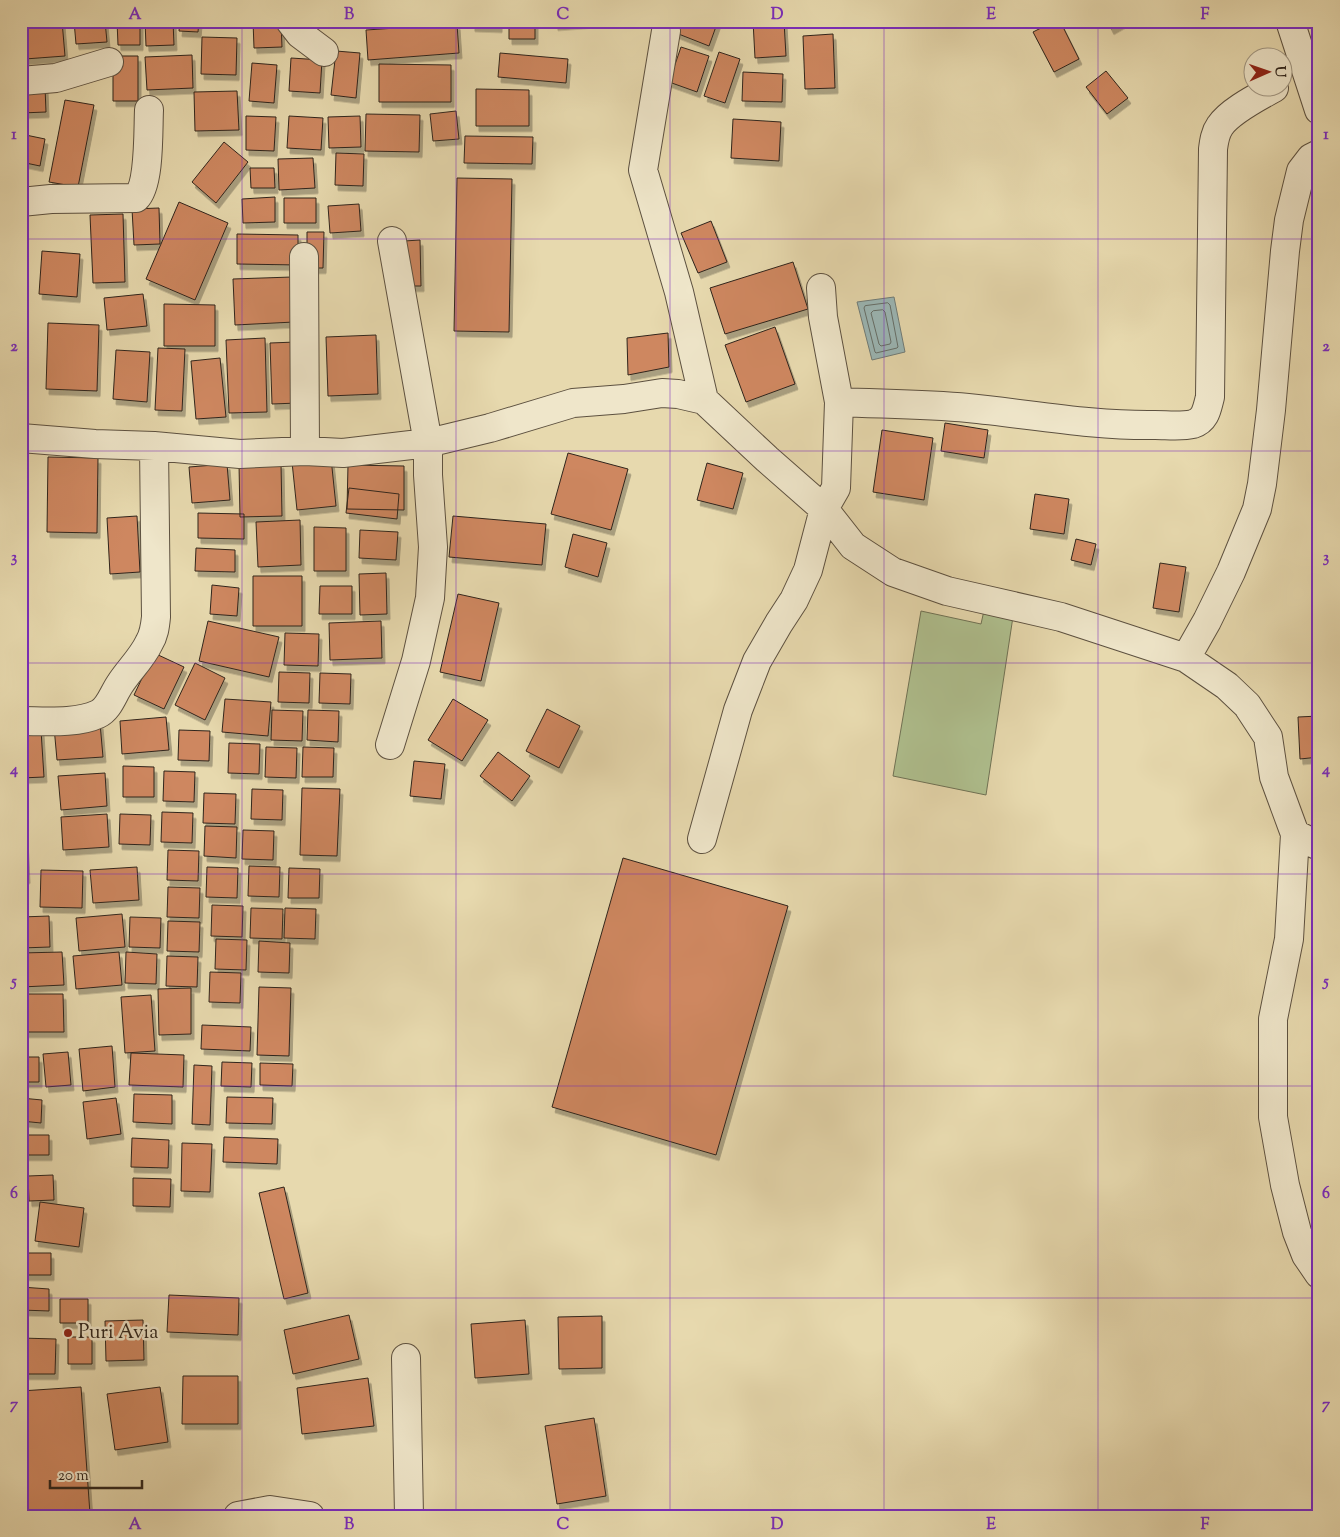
<svg xmlns="http://www.w3.org/2000/svg" width="1340" height="1537" font-family="'Sorts Mill Goudy',serif">
  <style>
    .green { fill: #afc08f; stroke: #6f7255 }
    .water { fill: #9bb7b6; stroke: #707c78 }
    .lines { fill: none; stroke-linecap: round; stroke-linejoin: round }
    .shore { stroke: #656e68; stroke-width: 1 }
    .building { fill: #ce8761; stroke: #2f241b; filter: url(#shadow) }
    .minor-casing { stroke: #5d5140; stroke-width: 30 }
    .minor { stroke: #efe6ca; stroke-width: 28 }
    .grid { fill: none; stroke: #7b2cbf; stroke-width: 1; stroke-opacity: 0.55 }
    .poi-dot { fill: #8f2418; stroke: #efe6ca; stroke-width: 2 }
    .labels { text-anchor: middle; dominant-baseline: central; stroke-width: 5; stroke-linejoin: round; paint-order: stroke }
    .poi-label { font-size: 20px; fill: #2f241b; stroke: #efe6ca; text-anchor: start }
    .neatline { fill: none; stroke: #7b2cbf; stroke-width: 2 }
    .grid-label { font-size: 16px; text-anchor: middle; font-weight: bold; fill: #7b2cbf }
  </style>
  <defs>
    <filter id="shadow"><feDropShadow dx="3" dy="5.5" stdDeviation="0" flood-color="#0004"/></filter>
  </defs>
  <rect width="100%" height="100%" fill="#e7d9ae"/>
  <filter id="stains"><feTurbulence type="fractalNoise" baseFrequency=".004" numOctaves="4"/><feColorMatrix values="0 0 0 0 .2 0 0 0 0 .09 0 0 0 0 .02 0 0 0 .5 -.17"/></filter>
  <radialGradient id="worn" r=".72"><stop offset=".6" stop-color="#630" stop-opacity="0"/><stop offset="1" stop-color="#630" stop-opacity=".3"/></radialGradient>
  <path class="green" d="M985 606 1014 610 986 795 893 776 921 611 981 624Z"/>
  <path class="water" d="M894 297 905 352 872 360 857 302Z"/>
  <g class="lines">
    <path class="shore" d="M888 303 890 305 898 347 897 348 876 353 875 352 864 308 865 306Z
      M883 310 885 312 891 342 890 344 881 346 879 344 871 313 873 311Z"/>
  </g>
  <path class="building" d="M23 21H62L65 56 25 59Z
    M74 21H105L107 42 76 44Z
    M117 21H140V45H118Z
    M145 21H173L174 45 146 46Z
    M180 21H199L198 32 179 31Z
    M253 21H281L282 47 254 48Z
    M472 21H499V27L472 26Z
    M509 21H535V39H509Z
    M555 21H605L555 25Z
    M680 21H718L709 46 676 33Z
    M753 21H784L786 56 755 58Z
    M1055 21H1060L1079 59 1054 72 1033 32Z
    M1107 21H1125L1111 29Z
    M457 24 459 53 368 60 366 30Z
    M833 34 835 88 805 89 803 36Z
    M202 37 237 38 236 75 201 74Z
    M681 47 709 56 697 92 669 82Z
    M336 51 360 53 356 98 331 95Z
    M719 52 740 59 725 103 704 96Z
    M500 53 568 59 566 83 498 77Z
    M192 55 193 88 147 90 145 57Z
    M113 56H138V101H113Z
    M291 58 322 60 320 93 289 91Z
    M252 63 277 65 274 103 249 101Z
    M379 64 451 65V102H379Z
    M1106 71 1128 98 1107 114 1086 87Z
    M743 72 783 74 782 102 742 101Z
    M21 87H45L46 112 21 113Z
    M476 89 529 90V126H476Z
    M237 91 239 130 195 131 194 92Z
    M65 100 94 105 78 187 49 182Z
    M456 111 459 139 433 141 430 114Z
    M366 114 420 115 419 152 365 151Z
    M246 116 276 117 274 151 246 150Z
    M289 116 323 118 321 150 287 148Z
    M360 116 361 147 329 148 328 117Z
    M733 119 781 122 779 161 731 158Z
    M21 134 45 139 40 166 21 162Z
    M465 136 533 137 532 164 464 163Z
    M224 142 248 162 216 203 192 182Z
    M336 153 364 154 363 186 335 185Z
    M313 158 315 188 279 190 278 159Z
    M250 168H274L275 188H251Z
    M457 178 512 179 509 332 454 331Z
    M275 197V222L243 223 242 199Z
    M284 198H316V223H284Z
    M179 202 228 223 195 300 146 279Z
    M359 204 361 231 330 233 328 206Z
    M159 208 160 244 134 245 132 209Z
    M123 214 125 282 93 283 90 215Z
    M711 221 727 262 698 273 681 233Z
    M307 232H324L323 268H307Z
    M237 234 298 235V265L237 264Z
    M420 240 421 286H405L404 241Z
    M42 251 80 254 77 297 39 294Z
    M793 262 808 309 725 334 710 288Z
    M292 277 294 322 235 325 233 279Z
    M143 294 147 326 107 330 104 298Z
    M164 304 215 305V346H164Z
    M48 323 99 325 97 391 46 389Z
    M775 327 795 384 746 402 725 345Z
    M668 333 669 367 628 375 627 338Z
    M376 335 378 394 328 396 326 337Z
    M265 338 267 412 229 413 226 340Z
    M296 342 298 403 272 404 270 343Z
    M158 348 185 349 182 411 155 410Z
    M116 350 150 352 147 402 113 399Z
    M220 358 226 417 196 419 191 361Z
    M945 423 988 430 984 458 941 451Z
    M882 430 933 438 924 500 873 492Z
    M568 453 628 469 611 530 551 514Z
    M48 457 98 458 97 533 47 532Z
    M331 458 336 506 297 510 292 462Z
    M281 463 282 516 240 517 239 464Z
    M707 463 743 473 733 509 697 500Z
    M227 464 230 500 192 503 189 467Z
    M348 465 404 466V510L347 509Z
    M349 488 399 494 397 519 346 513Z
    M1035 494 1069 499 1064 534 1030 529Z
    M198 513 244 514V539L198 538Z
    M137 516 140 572 110 574 107 518Z
    M453 516 546 524 542 565 449 557Z
    M300 520 301 565 258 567 256 522Z
    M314 527 346 528V571H314Z
    M360 530 398 532 396 560 359 558Z
    M573 534 607 543 598 577 565 567Z
    M1076 539 1096 544 1091 565 1071 560Z
    M196 548 235 550V572L195 571Z
    M1160 563 1186 567 1179 612 1153 608Z
    M386 573 387 614 360 615 359 574Z
    M253 576H302V626H253Z
    M212 585 239 588 237 616 210 614Z
    M320 586H352V614H319Z
    M458 594 499 603 481 681 440 672Z
    M208 621 279 637 269 677 199 661Z
    M381 621 382 658 330 660 329 623Z
    M285 633 319 634 318 666 284 665Z
    M154 653 184 667 164 709 134 695Z
    M195 663 225 678 205 720 175 705Z
    M279 672 310 673 309 703 278 702Z
    M320 673 351 674 350 704 319 703Z
    M225 699 271 702 268 736 222 732Z
    M453 699 488 720 462 761 428 740Z
    M547 709 580 726 559 768 526 751Z
    M272 710 303 711 302 741 271 740Z
    M308 710 339 711 338 742 307 740Z
    M1319 716V757L1300 759 1298 717Z
    M166 717 169 750 122 754 120 721Z
    M100 723 103 757 57 760 54 727Z
    M41 730 44 777 21 778V732Z
    M179 730 210 731 209 761 178 760Z
    M229 743 260 744 259 774 228 773Z
    M266 747 297 748 296 778 265 777Z
    M303 747 334 748 333 777H302Z
    M498 752 530 776 512 801 480 776Z
    M414 761 445 764 441 799 410 796Z
    M123 766 154 767V797H123Z
    M164 771 195 772 194 802 163 801Z
    M105 773 107 806 61 810 58 776Z
    M302 788 340 789 337 856 300 855Z
    M252 789 283 790 282 820 251 819Z
    M204 793 236 794 235 824 203 823Z
    M162 812 193 813 192 843 161 842Z
    M21 813H24L27 878H21Z
    M107 814 109 847 63 850 61 817Z
    M120 814 151 815 150 845 119 844Z
    M205 826 237 827 236 858 204 856Z
    M243 830 274 831 273 860 242 859Z
    M168 850 199 851 198 881 167 880Z
    M623 858 788 906 716 1155 552 1107Z
    M249 866 280 867 279 897 248 896Z
    M137 867 139 900 93 903 90 870Z
    M207 867 238 868 237 898 206 897Z
    M289 868 320 869 319 898H288Z
    M41 870 83 871 82 908 40 907Z
    M168 887 200 888 199 918 167 917Z
    M212 905 243 906 242 937 211 936Z
    M251 908 283 909 282 939 250 938Z
    M285 908 316 909 315 939 284 938Z
    M122 914 125 947 79 951 76 918Z
    M49 916 50 947 21 948V917Z
    M130 917 161 918 160 948 129 947Z
    M168 921 200 922 199 952 167 951Z
    M216 939 247 940 246 970 215 969Z
    M259 941 290 943 289 973 258 972Z
    M62 952 64 985 21 987V953Z
    M119 952 122 985 76 989 73 956Z
    M126 952 157 954 156 984 125 983Z
    M167 956 198 957 197 987 166 986Z
    M210 972 241 973 240 1003 209 1002Z
    M259 987 291 988 289 1056 257 1055Z
    M191 988V1034L159 1035 158 989Z
    M21 994H63L64 1032H21Z
    M151 995 155 1051 125 1053 121 997Z
    M202 1025 251 1027 250 1051 201 1049Z
    M112 1046 115 1087 83 1091 79 1049Z
    M68 1052 71 1085 46 1087 43 1054Z
    M131 1053 184 1055 183 1087 129 1085Z
    M21 1057H39V1082H21Z
    M222 1062 252 1063 251 1087 221 1086Z
    M260 1063 293 1064 292 1086 260 1085Z
    M194 1065 212 1066 210 1125 192 1124Z
    M134 1094 172 1095V1124L133 1122Z
    M227 1097 273 1098 272 1124 226 1123Z
    M21 1098 42 1100 41 1123 21 1121Z
    M116 1098 121 1134 87 1139 83 1102Z
    M21 1135H49V1155H21Z
    M224 1137 278 1139 277 1164 223 1162Z
    M132 1138 169 1140 168 1168 131 1167Z
    M182 1143 212 1144 210 1192 181 1191Z
    M53 1175 54 1200 29 1201 28 1176Z
    M133 1178 171 1179 170 1207 133 1206Z
    M284 1187 308 1293 284 1299 259 1193Z
    M40 1202 84 1208 79 1247 35 1241Z
    M21 1206H23L25 1230H21Z
    M21 1253H51V1275H21Z
    M21 1287 49 1289V1311L21 1310Z
    M169 1295 239 1298 238 1335 167 1332Z
    M60 1299H88V1323H60Z
    M349 1315 359 1359 293 1374 284 1330Z
    M602 1316V1368L559 1369 558 1317Z
    M143 1320 144 1360 106 1361 105 1321Z
    M525 1320 529 1374 475 1378 471 1324Z
    M68 1337H92V1364H68Z
    M21 1338 56 1339 55 1374H21Z
    M183 1376H238V1424H182Z
    M368 1378 374 1426 302 1434 297 1388Z
    M81 1387 90 1514 21 1516V1391Z
    M160 1387 168 1442 115 1450 107 1394Z
    M594 1418 606 1496 557 1504 545 1426Z"/>
  <g class="lines">
    <g class="minor-casing">
      <path id="minor" d="M290 21 300 34 324 52
        M1290 21 1319 110
        M666 31 643 170 679 292 704 400
        M21 81 56 78 109 62
        M21 202 51 199 136 198C150 185 148 130 149 110
        M304 257 305 451
        M839 402C882 404 925 404 968 408 1030 414 1092 426 1155 425 1167 425 1181 427 1193 424 1206 420 1207 408 1210 397L1213 149C1214 141 1215 133 1220 126 1230 111 1258 97 1274 88
        M21 438 95 444 154 446 240 454 305 451 343 453 428 443 490 428 573 403 624 399 662 393 678 394 704 400 767 459 824 509 853 546 893 572 947 591 1061 617 1186 658 1227 686 1247 705 1268 737 1274 777 1295 834 1319 846
        M1186 658 1207 621 1231 572 1257 509 1262 484 1271 410 1285 251 1289 220 1301 171 1311 158 1319 154
        M21 721C44 721 77 724 98 714 109 709 113 694 120 684 129 670 142 658 149 643 154 635 155 627 156 617L154 446
        M390 745 416 661 430 598 433 547 428 475V443L392 241
        M1295 834 1289 939 1273 1019V1117L1285 1185 1297 1232 1306 1255 1319 1274
        M702 839 738 710 757 661 779 623 794 600 808 570 824 509 836 488 839 402 823 317 821 288
        M406 1358 409 1516
        M238 1516 270 1510 310 1516"/>
    </g>
    <use href="#minor" class="minor"/>
  </g>
  <path class="grid" d="M242 21V1516M456 21V1516M670 21V1516M884 21V1516M1098 21V1516M21 239H1319M21 451H1319M21 663H1319M21 874H1319M21 1086H1319M21 1298H1319"/>
  <circle class="poi-dot" cx="68" cy="1333" r="5"/>
  <g class="labels">
    <g class="poi-label">
      <text x="78" y="1333">Puri Avia</text>
    </g>
  </g>
  <rect width="1340" height="1537" fill="none" stroke="#e7d9ae" stroke-width="55"/>
  <g transform="translate(1268 72) rotate(88)"><circle r="24" fill="#efe6ca" stroke="#a29884"/>
  <path d="M0-4L9 19L0 12L-9 19Z" fill="#8f2418"/>
  <text y="-8" font-size="14" font-weight="bold" text-anchor="middle" fill="#2f241b">U</text>
  </g>
  <path d="M50 1480v8h92v-8" fill="none" stroke="#2f241b" stroke-width="2.5"/>
  <text x="58" y="1480" font-size="15" fill="#2f241b" stroke="#efe6ca" stroke-width="4" paint-order="stroke">20 m</text>
  <rect x="28" y="28" width="1284" height="1482" class="neatline"/>
  <g class="grid-label">
    <text x="135" y="19">A</text>
    <text x="349" y="19">B</text>
    <text x="563" y="19">C</text>
    <text x="777" y="19">D</text>
    <text x="991" y="19">E</text>
    <text x="1205" y="19">F</text>
    <text x="14" y="139">1</text>
    <text x="1326" y="139">1</text>
    <text x="14" y="351">2</text>
    <text x="1326" y="351">2</text>
    <text x="14" y="562">3</text>
    <text x="1326" y="562">3</text>
    <text x="14" y="774">4</text>
    <text x="1326" y="774">4</text>
    <text x="14" y="986">5</text>
    <text x="1326" y="986">5</text>
    <text x="14" y="1198">6</text>
    <text x="1326" y="1198">6</text>
    <text x="14" y="1409">7</text>
    <text x="1326" y="1409">7</text>
    <text x="135" y="1529">A</text>
    <text x="349" y="1529">B</text>
    <text x="563" y="1529">C</text>
    <text x="777" y="1529">D</text>
    <text x="991" y="1529">E</text>
    <text x="1205" y="1529">F</text>
  </g>
  <rect width="100%" height="100%" filter="url(#stains)"/>
  <rect width="100%" height="100%" fill="url(#worn)"/>
</svg>
